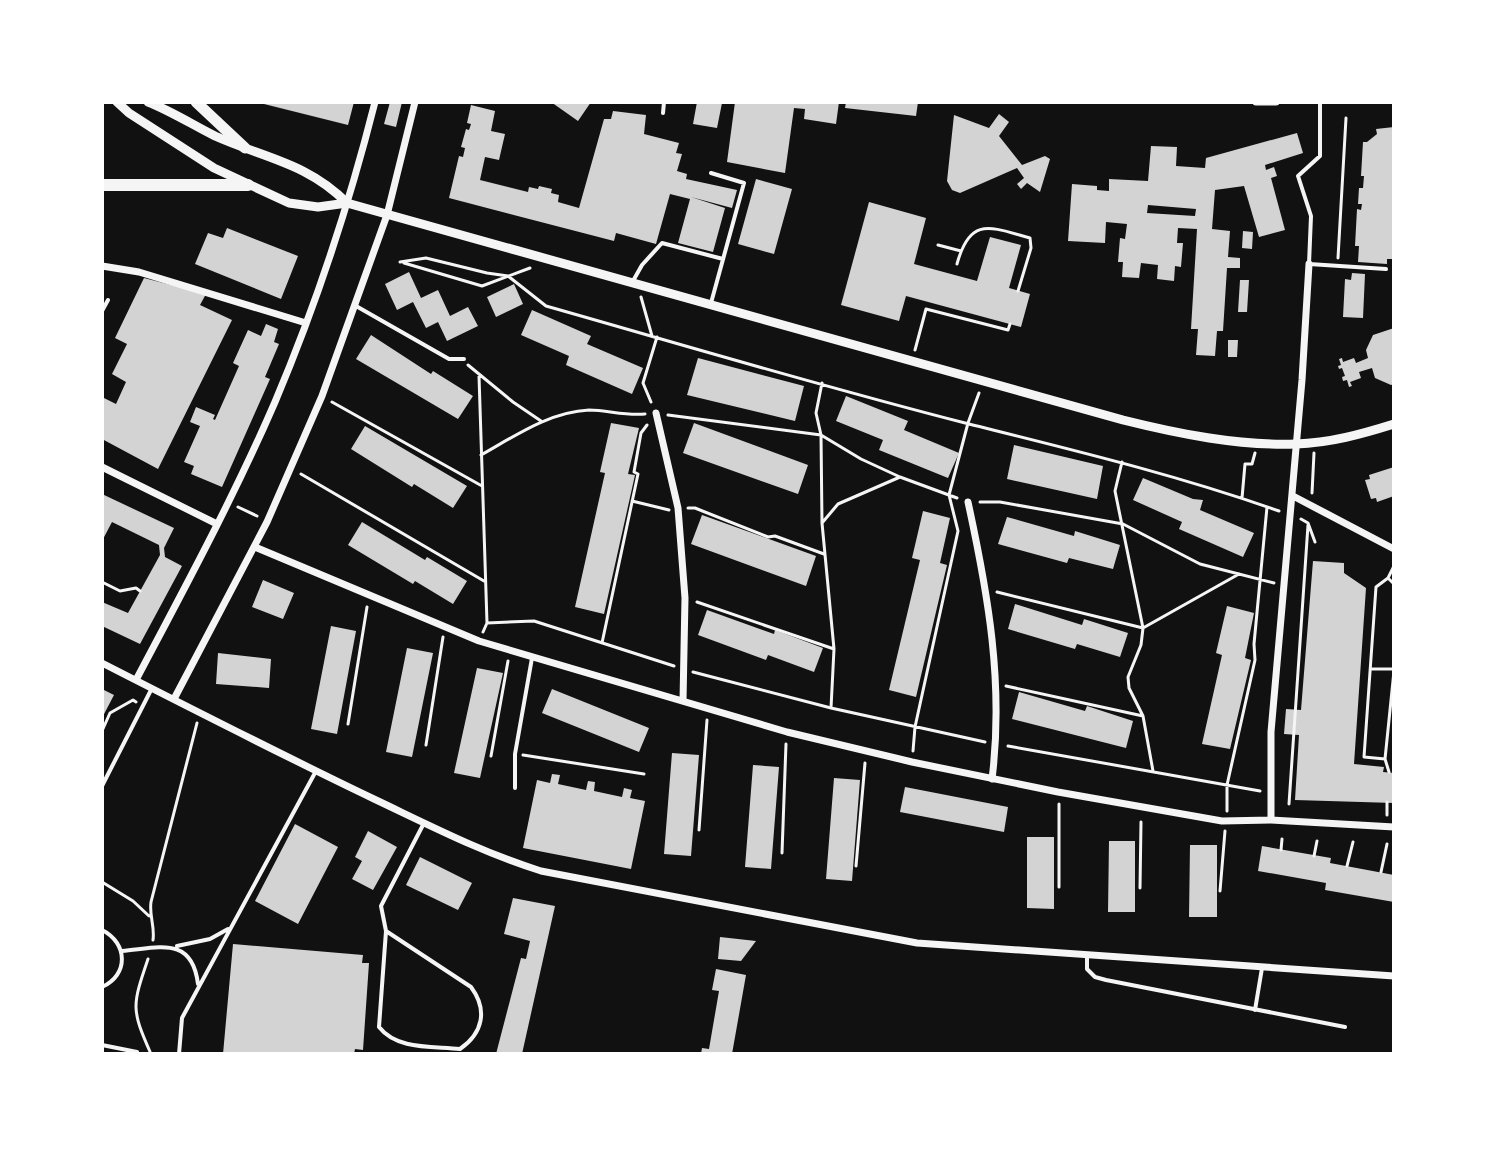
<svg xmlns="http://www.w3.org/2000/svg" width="1496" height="1156" font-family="'PT Sans',sans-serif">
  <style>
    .building { fill: #d3d3d3; fill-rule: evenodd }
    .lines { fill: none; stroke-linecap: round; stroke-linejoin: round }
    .path { stroke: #f5f5f5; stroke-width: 3 }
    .service { stroke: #f5f5f5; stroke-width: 4 }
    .minor { stroke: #f5f5f5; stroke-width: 7 }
    .tertiary { stroke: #f5f5f5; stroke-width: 9 }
    .primary { stroke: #f5f5f5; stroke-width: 11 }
    .trunk { stroke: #f5f5f5; stroke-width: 12 }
  </style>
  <rect width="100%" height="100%" fill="#111"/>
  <path class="building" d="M256 102H354L348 125Z
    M390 102H402L396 127 384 124Z
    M551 102H591L578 121Z
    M697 102 722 103 717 128 693 124Z
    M735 102H839L836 124 804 119 805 109 794 108 785 173 727 162Z
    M846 102H918L916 116 845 108Z
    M471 105 495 111 491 131 505 134 499 160 485 157 480 180 528 192 529 187 538 189 539 186 552 189 551 193 559 195 558 202 579 208 604 119H611L613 111 646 115 644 134 679 143 676 153 682 154 677 171 687 174 686 179 737 190 732 208 691 197 725 208 713 252 678 243 690 199 670 194 656 244 616 233 614 241 449 198 459 156 463 157 465 148 461 147 466 129 469 130 471 124 467 123Z
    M999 114 1009 122 999 136 1022 165 1045 156 1050 159 1040 192 1027 183 1021 189 1017 184 1024 178 1017 168 960 193 952 190 947 181 954 115 989 128Z
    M1394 127 1392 259H1387V264L1358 262 1359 246H1355L1357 209 1361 210 1362 204H1358L1359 188H1363L1364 176H1361L1363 142H1367L1377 134 1376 129Z
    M1297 133 1303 153 1265 165 1266 170 1274 167 1277 176 1271 178 1285 230 1259 237 1244 186 1215 190 1212 229 1230 231 1228 257 1240 258V268H1227L1223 331H1217L1215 356 1196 355 1198 329H1191L1197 229 1178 228 1177 243H1183L1181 267 1175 266 1174 281 1157 279 1158 265 1141 263 1139 278 1122 277 1123 262H1118L1120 238 1125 239 1127 224 1106 222 1105 243 1068 241 1072 184 1097 186V190L1109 191V179L1148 181 1151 146 1177 147 1176 166 1205 168 1206 158ZM1148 205 1196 209 1195 216 1147 213Z
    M756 179 792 189 774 254 738 244Z
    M869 202 926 218 914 264 977 281 990 237 1021 245 1009 288 1030 294 1021 327 906 296 899 321 841 305Z
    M227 228 298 256 281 299 195 264 208 233 223 238Z
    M1243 231 1253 232 1252 249 1242 248Z
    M409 272 421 298 438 290 450 316 468 307 478 326 447 341 438 322 426 328 413 302 397 310 385 284Z
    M1352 273 1365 274 1363 318 1343 317 1345 279 1351 280Z
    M144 278 206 294 200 305 232 320 158 469 102 439V397L116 404 126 382 112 374 127 344 115 338Z
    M1240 280H1249L1247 312H1238Z
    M514 284 523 304 496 317 487 297Z
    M532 310 591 336 587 344 643 368 632 394 566 365 569 356 521 335Z
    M266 324 278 329 274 342 279 344 265 377 270 379 222 487 191 474 194 466 184 462 200 426 190 422 196 407 215 415 213 419 215 420 239 366 233 363 248 330 261 336Z
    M1394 328V384L1391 385 1375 378 1372 368 1359 372 1361 378 1350 382 1352 386 1349 387 1347 380 1343 381 1342 377 1345 376 1342 368 1339 369 1338 366 1341 365 1339 359 1342 358 1343 362 1354 358 1356 363 1368 358 1366 350 1373 335Z
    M371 335 431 374 433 371 473 396 458 419 356 359Z
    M1228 340H1238L1237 357H1228Z
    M698 358 804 386 795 421 687 395Z
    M846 396 908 421 904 430 959 453 948 478 879 450 883 440 836 421Z
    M611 423 639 428 628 474 635 475 604 614 575 607 605 473 600 472Z
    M694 423 808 465 798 494 683 453Z
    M365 426 467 486 453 508 414 484 412 487 351 449Z
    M1014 445 1103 466 1097 499 1007 479Z
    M1394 467V496L1377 502 1376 498 1371 499 1365 480 1370 479 1369 475Z
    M1143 478 1193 499 1203 500 1200 510 1254 533 1243 557 1179 529 1182 522 1133 500Z
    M102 494 174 528 164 548 165 557 182 566 140 644 102 626V602L128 613 160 555 159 545 112 522 102 541Z
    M923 511 950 518 940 563 947 565 916 697 889 690 920 560 912 558Z
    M702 515 816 556 806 586 691 544Z
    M1007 517 1074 536 1075 531 1120 545 1113 569 1069 558 1067 563 998 544Z
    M362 522 425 560 427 557 467 581 453 604 415 581 413 584 348 545Z
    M1313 561 1344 563V573L1366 588 1354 764 1384 767 1383 772 1394 773V803L1295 800 1299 735 1284 734 1286 709 1301 710Z
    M263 580 294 593 283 619 252 607Z
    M1015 604 1082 625 1084 619 1128 633 1120 657 1077 644 1075 649 1008 629Z
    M1227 606 1254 613 1245 658 1251 660 1230 749 1202 744 1222 655 1216 653Z
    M707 610 774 634 775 630 823 648 814 672 768 655 766 660 698 635Z
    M331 626 356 631 337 734 311 729Z
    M407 648 433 653 412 757 386 752Z
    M218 653 271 659 269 688 216 684Z
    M477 668 503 673 480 778 454 773Z
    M102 689 114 695 102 718Z
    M552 689 649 728 639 752 542 713Z
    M1019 692 1085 711 1087 706 1133 721 1126 748 1012 719Z
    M672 753 699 755 691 856 664 854Z
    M753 765 779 767 771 869 745 867Z
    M552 774 560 775 558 784 586 790 588 781 595 782 594 791 622 797 624 788 632 790 630 798 645 801 631 869 523 848 537 780 550 783Z
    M834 778 860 780 852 881 826 879Z
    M905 787 1008 807 1004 832 900 812Z
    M295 824 338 847 298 924 255 901Z
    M368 831 397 847 373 890 352 879 362 861 355 857Z
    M1027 837H1054V909L1027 908Z
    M1109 841H1135V912H1108Z
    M1190 845H1217V917H1189Z
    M1262 846 1331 858 1330 863 1394 875V902L1325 890 1326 883 1258 871Z
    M420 857 472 883 458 910 406 885Z
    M513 898 555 906 522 1054H496L521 958 526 959 530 941 504 934Z
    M720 937 756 941 741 961 718 959Z
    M233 944 363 955 362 963H369L363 1050 355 1049 354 1054H223Z
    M716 969 746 975 732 1054H701L702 1048 709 1049 719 991 712 990Z"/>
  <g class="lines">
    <path class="path" d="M938 245 961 251
      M1338 258 1346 118
      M400 262 426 258 487 273 508 276 546 306C687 346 827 388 969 424 1073 450 1177 475 1279 511
      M404 263 482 286 530 268
      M957 264C970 216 990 227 1030 238L1031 248 1018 291
      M641 297 652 336
      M915 350 926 309 1008 330 1010 324
      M468 365 513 402 541 421
      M479 376 487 623 483 632
      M822 383 816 413 821 435 822 523 834 649 831 708
      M332 402 482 486
      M651 402 643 383 657 337
      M668 415 821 435 861 459 900 477 957 498
      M481 455C515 436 549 412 589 410 608 410 624 416 645 414
      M1122 462 1115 491 1143 628 1141 645 1128 677 1129 688 1143 716 1153 771
      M301 474 484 581
      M1312 493 1314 453
      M1242 498 1245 464H1252L1255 453
      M632 501 669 510
      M980 502H1000L1123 524 1200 564 1274 583
      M238 507 257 516
      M688 508H695L768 537 775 536 824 554
      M1301 519 1308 523 1315 542
      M822 523 838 504 900 477
      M1394 566 1388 578 1376 587 1364 757 1385 759 1394 671
      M1388 578 1394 584
      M102 582 120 591 136 588 140 591
      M997 592 1143 628 1239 574
      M697 602 834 649
      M487 623 534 621 674 666
      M602 643 638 474 634 472 641 433 647 425
      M1370 669H1394
      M693 672 831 708 985 742
      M1006 686 1143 716
      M348 724 367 607
      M102 731 110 713 133 700 136 702
      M426 745 443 637
      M1008 746 1260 791
      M913 751 915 727 958 531 949 495 968 423 979 393
      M523 755 644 774
      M491 756 508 661
      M1385 759 1389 772
      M1289 804 1308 525
      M1227 811V785L1255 660 1254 644 1267 507
      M1387 815V802
      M699 830 707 720
      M1281 850 1282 839
      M782 853 786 744
      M1314 856 1317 841
      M856 866 865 763
      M1347 866 1353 842
      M1381 872 1387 844
      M102 882 133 901 149 916
      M1059 887V804
      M1140 888 1141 822
      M1220 891 1225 831
      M153 940C155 926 149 916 151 902L197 723
      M148 959C132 1006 131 1009 151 1054"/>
    <path class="service" d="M1320 102V156L1298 176 1311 216 1309 264 1386 269
      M663 113 664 102
      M711 173 744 183 711 303
      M633 281 642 265 662 243 723 259
      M356 306 449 359H464
      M102 311 108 300
      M102 786 151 690
      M515 788V754L532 658
      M102 930C128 943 129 975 102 987
      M386 931 471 987C488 1010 483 1033 460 1049 432 1046 397 1050 379 1027L386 931 381 906 424 823
      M177 946 210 939 228 929
      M122 951C158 948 192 935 198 984
      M1087 955V969L1095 977 1106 980 1345 1027
      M1255 1010 1262 968
      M102 1045 137 1052
      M179 1054 182 1018 316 771"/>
    <path class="minor" d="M1256 102H1276
      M102 266 139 272 306 323
      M656 413 678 508 685 598 683 701
      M102 467 217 524
      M1293 496 1394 549
      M968 502C988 594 1004 684 992 779
      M255 547 479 641 787 732 912 762 1058 792 1222 821 1271 820 1394 827
      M102 663C192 709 282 755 374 799 429 825 483 853 541 871L917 943 1394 976
      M136 680C184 589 234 497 275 402 316 305 349 205 375 102
      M174 699 267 522 322 396 387 215 415 102
      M1271 820V732L1302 380 1309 264"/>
    <path class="tertiary" d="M117 102 129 113 214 168 289 203 318 207 347 203 1123 420C1179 434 1239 446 1296 444 1330 443 1362 434 1394 424
      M148 102C171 111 193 125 215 136 264 158 308 163 347 203"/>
    <path class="primary" d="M196 102 245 148"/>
    <path class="trunk" d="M102 185H248"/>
  </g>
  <rect width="1496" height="1156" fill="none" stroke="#ffffff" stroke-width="208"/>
</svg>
